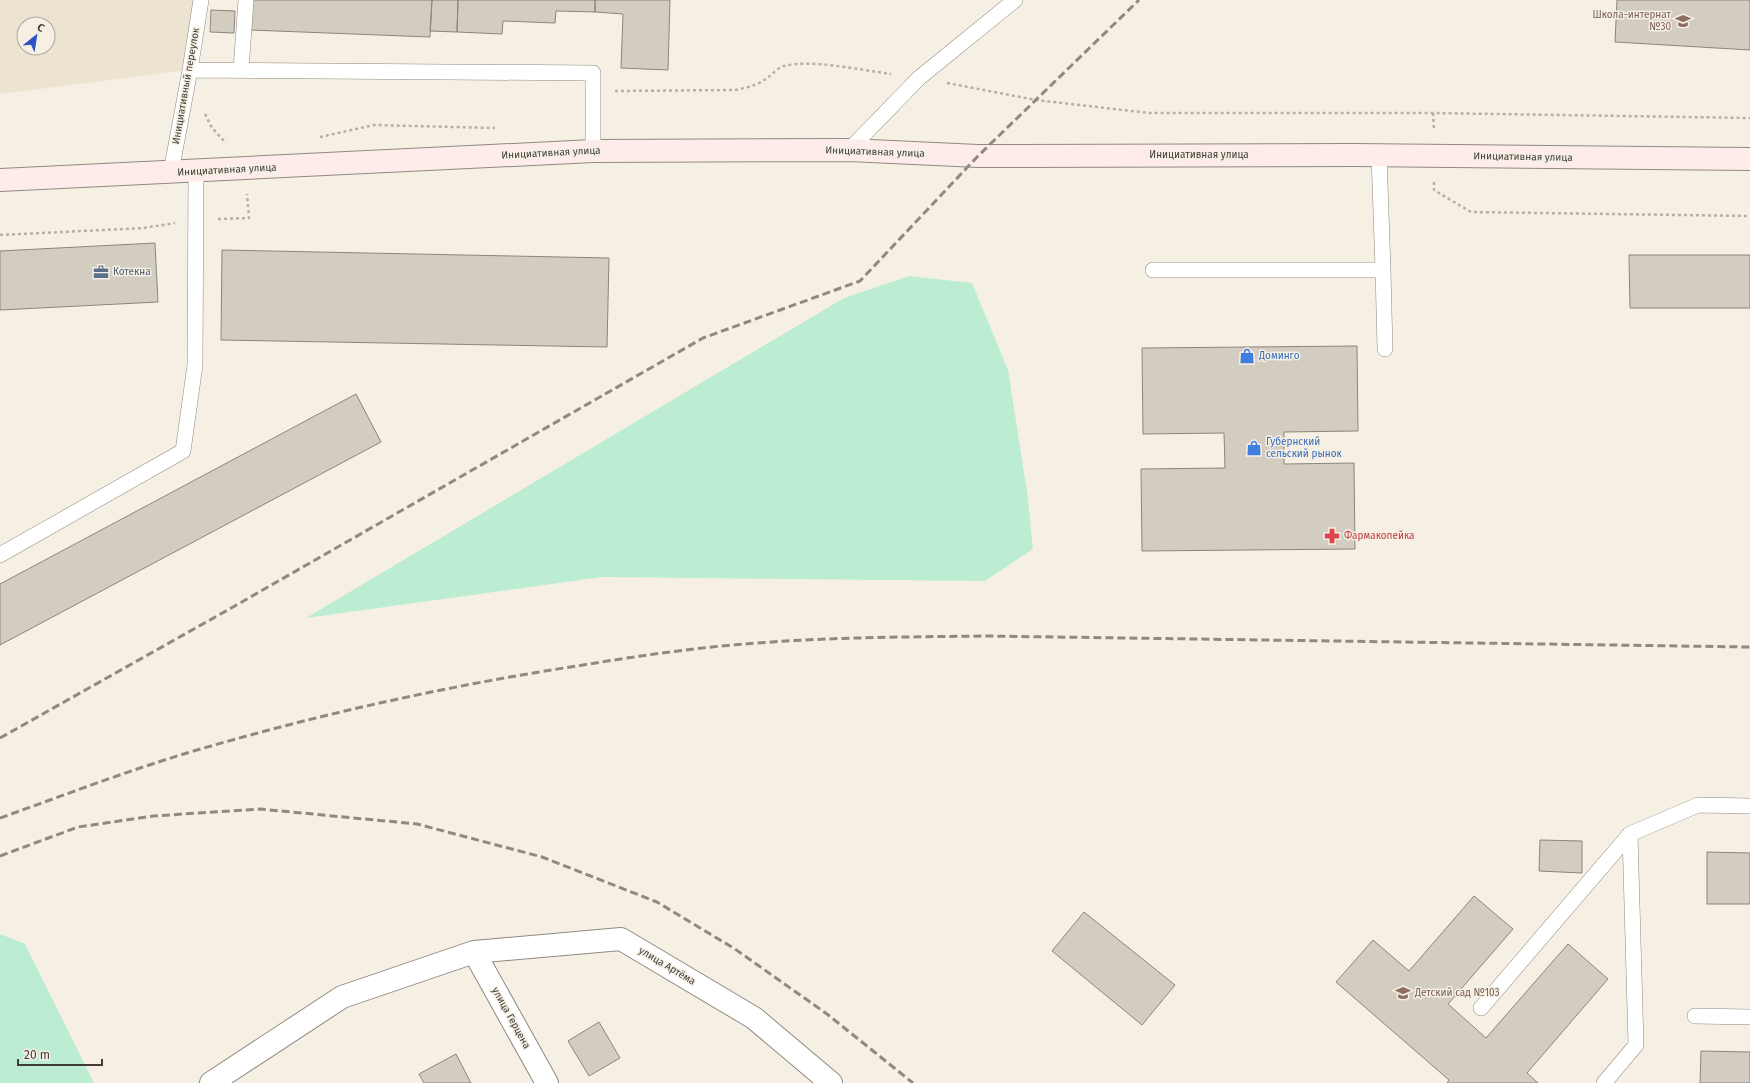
<svg xmlns="http://www.w3.org/2000/svg" width="1750" height="1083" font-family="'Fira Sans',sans-serif">
  <style>
    .built { fill: #ece3d0; fill-rule: evenodd }
    .green { fill: #bcecd1 }
    .building { fill: #d2ccc1; stroke: #8b857b }
    .lines { fill: none; stroke-linecap: round; stroke-linejoin: round }
    .service-casing { stroke: #8f897f; stroke-width: 16 }
    .minor-casing { stroke: #8f897f; stroke-width: 24 }
    .secondary-casing { stroke: #8f897f; stroke-width: 24 }
    .path { stroke: #b5b0a7; stroke-width: 2.5; stroke-dasharray: 3 3; stroke-linecap: butt }
    .service { stroke: #fff; stroke-width: 15 }
    .minor { stroke: #fff; stroke-width: 22 }
    .secondary { stroke: #fdece9; stroke-width: 22 }
    .rail { stroke: #8e8982; stroke-width: 3; stroke-dasharray: 8 4; stroke-linecap: butt }
    .labels { text-anchor: middle; dominant-baseline: central; stroke-width: 3; stroke-linejoin: round; paint-order: stroke }
    .education-label { font-size: 10px; fill: #785e54; stroke: #f6f0e4; text-anchor: end }
    .street-label { font-size: 10px; fill: #3f3c38; stroke: #f6f0e4 }
    .service-label { font-size: 10px; fill: #4e5e75; stroke: #f6f0e4; text-anchor: start }
    .shop-label { font-size: 10px; fill: #366cbe; stroke: #f6f0e4; text-anchor: start }
    .health-label { font-size: 10px; fill: #be3a42; stroke: #f6f0e4; text-anchor: start }
  </style>
  <rect width="100%" height="100%" fill="#f6f0e4"/>
  <path class="built" d="M0 0H203L181 71 0 94ZM24 24H48V48H24Z"/>
  <path class="green" d="M909 276 972 283 1008 370 1028 498 1033 549 985 581 602 577 306 618 844 298Z
    M0 934 25 944 94 1083H0Z"/>
  <path class="building" d="M251 0H432L430 37 250 30Z
    M432 0H458L457 32 430 31Z
    M458 0H595V12L556 11 555 23 503 21 502 34 457 32Z
    M595 0H670L668 70 621 68 623 14 595 12Z
    M1617 0H1750V50L1615 42Z
    M211 10 235 11 234 33 210 32Z
    M155 243 158 302 0 310V251Z
    M222 250 609 258 607 347 221 340Z
    M1629 255H1750V308H1630Z
    M1357 346 1358 431 1284 432V464L1354 463 1355 549 1142 551 1141 469 1225 468 1224 433 1143 434 1142 348Z
    M356 394 381 442 0 645V584Z
    M1540 840 1582 841V873L1539 871Z
    M1707 852 1750 853V904H1707Z
    M1474 896 1513 929 1448 1004 1486 1038 1568 944 1608 979 1527 1073 1538 1083H1447L1449 1080 1336 982 1373 940 1409 971Z
    M1084 912 1175 985 1142 1025 1052 951Z
    M599 1022 620 1058 589 1076 568 1041Z
    M1701 1051 1750 1052V1083H1700Z
    M456 1054 471 1083H424L419 1074Z"/>
  <g class="lines">
    <g class="service-casing">
      <path id="service" d="M190 70 593 73V151
        M241 70 246 0
        M849 150 919 78 1015 0
        M171 172 190 70 201 0
        M1153 270H1383L1379 155
        M1383 270 1385 349
        M0 555 183 451 195 365 196 171
        M1481 1008 1630 834 1698 805 1750 806
        M1695 1016 1750 1017
        M1604 1083 1636 1045 1630 834"/>
    </g>
    <g class="minor-casing">
      <path id="minor" d="M474 952 547 1083
        M211 1083 342 997 474 952 621 939 754 1018 831 1083"/>
    </g>
    <g class="secondary-casing">
      <path id="secondary" d="M0 180 593 151 849 150 978 156 1354 155 1750 159"/>
    </g>
    <path class="path" d="M947 83 1036 100 1149 113H1433L1750 118
      M615 91 735 90C746 88 757 85 766 79 772 75 777 68 784 66 812 59 860 70 891 74
      M1433 113 1434 131
      M205 114 212 128 226 143
      M320 137 374 125 495 128
      M1434 182V190L1471 212 1750 216
      M218 219 249 218 247 194
      M0 235 144 228 175 223"/>
    <use href="#service" class="service"/>
    <use href="#minor" class="minor"/>
    <use href="#secondary" class="secondary"/>
    <path class="rail" d="M0 738 233 607 703 338 860 281 978 156 1139 0
      M0 818C62 796 124 772 187 753 315 715 446 686 577 666 637 656 698 647 758 643 834 637 910 637 986 636L1750 647
      M0 856 78 827 153 816 260 809 417 824 542 857 657 902 735 949 827 1014 913 1083"/>
  </g>
  <defs>
    <g id="school-bare" transform="scale(1.2)"><path d="M0-5L7-2L0 1L-7-2ZM-4 1L0 2.5L4 1V4Q0 6-4 4Z" fill="#8d6e63" stroke="#f6f0e4" stroke-width="2.5" paint-order="stroke"/></g>
    <g id="office-bare" transform="scale(1.2)"><path d="M-6-3h4V-5.5h4V-3h4V5H-6ZM-1-4.5V-3h2v-1.5ZM-6 0V1H6V0Z" fill="#5c6f8a" stroke="#f6f0e4" stroke-width="2.5" paint-order="stroke"/></g>
    <g id="shop-bare" transform="scale(1.2)"><path d="M-5-2.5h2.3a2.7 3.5 0 0 1 5.4 0H5L5.5 6h-11ZM-1.5-2.5h3a1.5 2.3 0 0 0-3 0Z" fill="#3f7fe0" stroke="#f6f0e4" stroke-width="2.5" paint-order="stroke"/></g>
    <g id="pharmacy-bare" transform="scale(1.2)"><path d="M-2-6h4v4h4v4h-4v4h-4v-4h-4v-4h4Z" fill="#e0444e" stroke="#f6f0e4" stroke-width="2.5" paint-order="stroke"/></g>
  </defs>
  <g fill-rule="evenodd">
    <use href="#school-bare" x="1683" y="21"/>
    <use href="#office-bare" x="101" y="272"/>
    <use href="#shop-bare" x="1247" y="356"/>
    <use href="#shop-bare" x="1254" y="448"/>
    <use href="#pharmacy-bare" x="1332" y="536"/>
    <use href="#school-bare" x="1403" y="993"/>
  </g>
  <g class="labels">
    <g class="education-label">
      <text x="1671" y="15">Школа-интернат<tspan x="1671" dy="12">№30</tspan></text>
      <text x="1415" y="993" text-anchor="start">Детский сад №103</text>
    </g>
    <g class="street-label">
      <text transform="translate(186 86) rotate(-80)">Инициативный переулок</text>
      <text transform="translate(875 152) rotate(2)">Инициативная улица</text>
      <text transform="translate(551 153) rotate(-3)">Инициативная улица</text>
      <text x="1199" y="155">Инициативная улица</text>
      <text transform="translate(1523 157) rotate(1)">Инициативная улица</text>
      <text transform="translate(227 170) rotate(-3)">Инициативная улица</text>
      <text transform="translate(667 966) rotate(31)">улица Артёма</text>
      <text transform="translate(511 1018) rotate(61)">улица Герцена</text>
    </g>
    <g class="service-label">
      <text x="113" y="272">Котекна</text>
    </g>
    <g class="shop-label">
      <text x="1259" y="356">Доминго</text>
      <text x="1266" y="442">Губернский<tspan x="1266" dy="12">сельский рынок</tspan></text>
    </g>
    <g class="health-label">
      <text x="1344" y="536">Фармакопейка</text>
    </g>
  </g>
  <g transform="translate(36 36) rotate(30)"><circle r="19" fill="#f6f0e4" stroke="#ada89f"/>
  <path d="M0-3L7 15L0 10L-7 15Z" fill="#2a54c3"/>
  <text y="-6" font-size="11" font-weight="bold" text-anchor="middle" fill="#3f3c38">С</text>
  </g>
  <path d="M18 1059v6h84v-6" fill="none" stroke="#3f3c38" stroke-width="2"/>
  <text x="24" y="1059" font-size="12" fill="#3f3c38" stroke="#f6f0e4" stroke-width="3" paint-order="stroke">20 m</text>
</svg>
